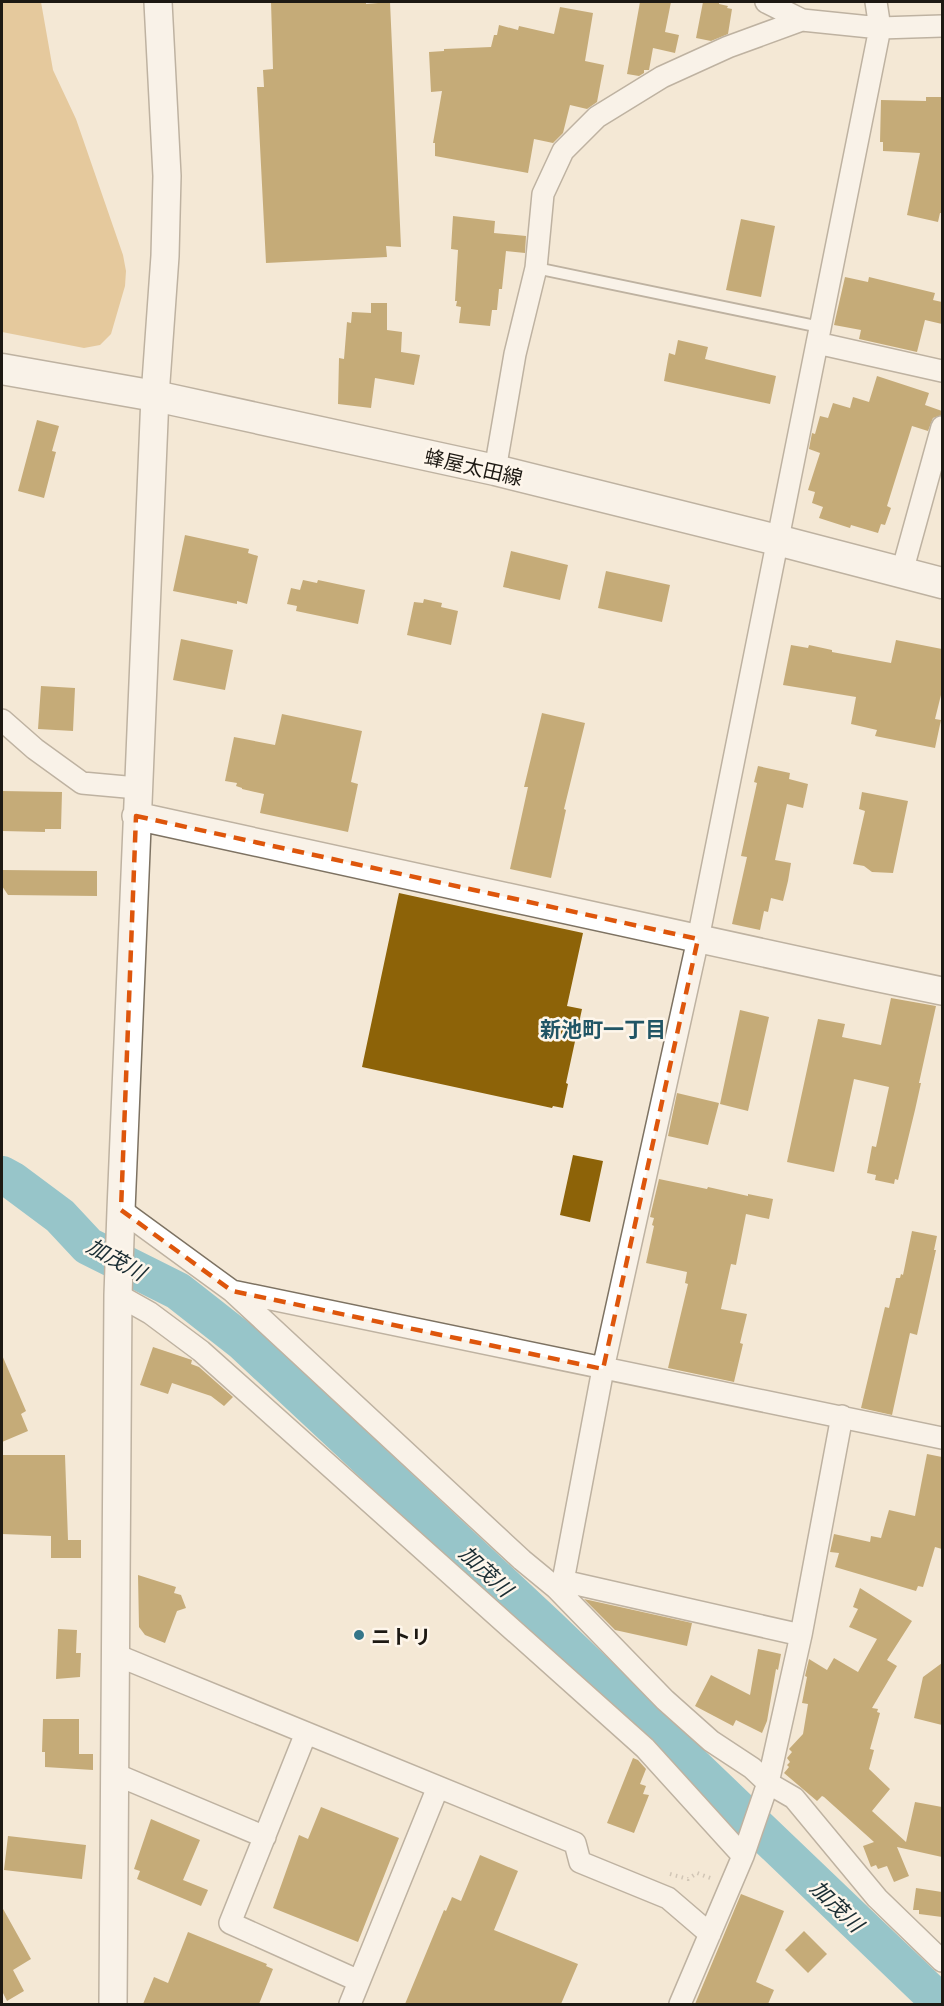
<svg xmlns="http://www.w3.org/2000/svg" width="944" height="2006" font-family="Georgia,'Noto Sans JP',serif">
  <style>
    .forest { fill: #d2a55a }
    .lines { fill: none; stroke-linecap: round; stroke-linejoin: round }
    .river { stroke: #279cbb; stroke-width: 38 }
    .building { fill: #8d6308 }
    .service-casing { stroke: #7d7262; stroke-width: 14 }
    .minor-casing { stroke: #7d7262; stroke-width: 24 }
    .tertiary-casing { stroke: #7d7262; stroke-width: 30 }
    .secondary-casing { stroke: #7d7262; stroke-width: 33 }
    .path { stroke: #a69d8f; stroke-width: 4; stroke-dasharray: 1.5 4.5; stroke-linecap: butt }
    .service { stroke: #fff; stroke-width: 10 }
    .minor { stroke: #fff; stroke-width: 21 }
    .tertiary { stroke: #fff; stroke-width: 27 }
    .secondary { stroke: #fff; stroke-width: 30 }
    .marked { fill: none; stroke: #de560c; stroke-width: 4.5; stroke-dasharray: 12 8; stroke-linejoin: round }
    .poi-dot { fill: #357689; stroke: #fef6eb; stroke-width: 2 }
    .labels { text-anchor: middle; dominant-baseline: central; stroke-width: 5; stroke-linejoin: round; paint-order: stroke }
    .street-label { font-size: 20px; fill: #1d1913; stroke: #fef6eb }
    .poi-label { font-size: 20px; font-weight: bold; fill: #1d1913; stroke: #fef6eb; text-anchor: start }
    .neighbourhood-label { font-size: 21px; font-weight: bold; fill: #215565; stroke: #fef6eb }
    .water-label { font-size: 21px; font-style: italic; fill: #1a2d33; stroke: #fef6eb }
  </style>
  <rect width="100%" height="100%" fill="#f4e8d6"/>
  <path class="forest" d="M2 2H41L53 70 76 119 123 255 126 271 125 286 111 334 100 345 84 348 2 332Z"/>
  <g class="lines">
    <path class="river" d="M2 1175 13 1181 60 1216 88 1246 178 1291 243 1342 548 1627 942 2004"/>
  </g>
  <path class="building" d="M271 2H366V4L390 2 401 247 386 246 387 257 266 263 257 87H264L263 70 273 69Z
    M640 2H671L665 32 679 35 675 53 653 48 649 70H644V73L639 76 627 74Z
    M703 2H719V4L728 6 727 8 732 9 728 34 711 41 696 38Z
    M560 7 593 13 585 61 604 65 597 102 587 109 570 105 563 133 553 143 534 139 528 173 435 156V143H433L442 91 431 92 429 52 444 51V49L491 47 494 35H497L499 25 518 30 519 26 554 34Z
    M926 97H942V213H940L938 222 907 215 920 153 883 151V142H880L881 100 926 101Z
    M453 216 495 221 494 233 526 236 525 253 506 251 502 289H499L497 310H492L490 326 459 323 461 307 456 306 457 301H455L458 250 451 249Z
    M741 219 775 226 761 297 726 290Z
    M845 277 868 282 869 277 935 293 933 300 942 302V324L925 320 917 352 859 339 861 330 834 325Z
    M371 303H387V330L402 332 401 352 420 355 414 385 375 378 371 408 338 404 339 358 344 359 347 322 351 323 352 312 371 313Z
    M678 340 708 347 705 359 776 376 770 404 664 381 669 353 675 355Z
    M877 376 929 393 925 405 942 411V415L933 418 928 431 912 426 887 506 891 508 885 525 881 524 878 533 851 525 850 528 819 518 823 507 812 503 815 492 808 490 820 453 809 449 812 433 815 434 820 416 828 418 833 403 850 408 853 397 869 402Z
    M37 420 59 426 52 451 56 452 44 498 18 491Z
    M185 535 249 549 248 553 258 556 247 604 237 601V604L173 591Z
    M511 551 568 565 560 600 503 587Z
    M606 571 670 585 662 622 598 608Z
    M303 580 317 583 318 580 365 590 358 624 296 611 297 606 287 604 291 588 300 590Z
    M424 599 442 603 441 607 458 611 451 645 407 635 414 602 423 603Z
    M181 639 233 650 225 690 173 680Z
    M896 640 942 649V691L935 719 941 720 935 748 875 736 877 730 851 724 856 697 783 685 791 645 808 648 809 645 832 650V652L891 663Z
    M41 686 75 688 73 731 38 729Z
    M542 713 585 723 564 809 566 810 551 878 510 869 528 787H524Z
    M282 714 362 731 351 782 358 784 348 832 260 813 264 794 242 789V788L236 786 237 783 225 781 234 737 275 745Z
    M758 766 790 773 789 779 808 784 803 808 787 804 775 860 791 863 788 881 783 901 771 898 768 912 764 911 760 930 732 924 747 857 741 856 757 783 754 782Z
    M2 791 62 792 61 829H45V832L2 831Z
    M862 792 908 801 893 873 872 872 864 866 853 864 865 811 859 809Z
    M2 870 97 871V896L8 895 2 886Z
    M399 893 583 933 567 1006 582 1009 566 1083 568 1084 563 1108 553 1106 552 1108 362 1067Z
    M891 998 936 1006 919 1083H921L915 1110 898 1180 895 1179 894 1184 875 1180 876 1175 867 1173 872 1146 876 1147 889 1087 854 1079 834 1172 787 1162 818 1019 845 1024 842 1037 881 1045Z
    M740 1010 769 1017 748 1111 720 1104Z
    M677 1093 719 1103 708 1145 668 1136Z
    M573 1155 603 1161 590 1222 560 1215Z
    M659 1179 707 1189 708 1187 748 1196V1194L773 1199 769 1219 746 1214 736 1265 731 1264 721 1309 747 1314 740 1343 743 1344 734 1382 668 1368 688 1284 685 1283 687 1272 646 1263 654 1226 652 1225 654 1218 650 1217Z
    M912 1231 937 1236 934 1250H936L917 1335 910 1333 892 1415 861 1408 885 1307 889 1308 896 1278H900L901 1274 903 1275Z
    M153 1347 192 1360 191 1364 199 1367 233 1397 224 1406 211 1396 172 1383 168 1394 140 1385Z
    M2 1355 26 1411 21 1414 28 1431 2 1442Z
    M927 1454 942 1457V1549L935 1547 923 1587 918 1586 916 1591 835 1567 839 1553 830 1552 834 1534 870 1542 871 1536 881 1538 889 1510 915 1516Z
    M2 1455H65L68 1540H81V1558H51V1536L2 1534Z
    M138 1575 176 1587 174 1593 181 1595 186 1608 177 1611 165 1643 145 1635 139 1627Z
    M860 1588 912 1621 887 1660 897 1666 872 1708 878 1709 877 1712 880 1713 870 1749 874 1750 869 1769 890 1789 872 1811 906 1842 915 1802 942 1807V1857L897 1847 909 1876 894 1882 887 1866 878 1869 876 1865 871 1867 863 1846 874 1842 824 1797 822 1796 817 1801 784 1773 789 1767 787 1765 790 1762 787 1758 792 1752 789 1749 803 1734 808 1704 802 1703 807 1677 805 1676 809 1659 827 1670 834 1658 858 1672 877 1639 849 1627 858 1609 853 1607Z
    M584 1599 692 1623 687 1646 615 1630Z
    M58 1629 77 1630 76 1653H81L80 1677 56 1679Z
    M758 1649 781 1654 778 1670 776 1669 767 1721 762 1733 736 1720 733 1726 695 1706 711 1675 750 1695Z
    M942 1663V1725L914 1718 923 1677Z
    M43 1719H79V1754H93V1770L45 1767V1752H42Z
    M633 1758 638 1760 646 1769 640 1784 646 1786 643 1794 649 1795 634 1833 607 1823Z
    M321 1807 399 1838 358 1942 273 1908 299 1835 308 1839Z
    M151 1819 200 1840 183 1880 208 1890 201 1906 137 1879 140 1871 134 1869Z
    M8 1836 86 1845 82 1879 4 1870Z
    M480 1855 518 1871 494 1930 578 1964 561 2004H405L444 1910 446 1911 452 1897 461 1901Z
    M916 1888 942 1892V1917L919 1914V1910H913Z
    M741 1894 784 1911 756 1982 774 1990 768 2004H695Z
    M2 1907 31 1959 13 1970 24 1991 7 2001 2 1991Z
    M804 1931 827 1954 808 1973 785 1950Z
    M188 1932 267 1964 266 1966 273 1969 259 2004H143L154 1977 168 1983Z"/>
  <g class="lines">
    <g class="service-casing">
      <path id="service" d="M536 268 820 327"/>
    </g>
    <g class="minor-casing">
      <path id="minor" d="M766 2 802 20 880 28 942 26
        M817 343 942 371
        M495 470 515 354 536 268 543 194 563 151 597 117 662 77 728 47 802 20
        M902 572 942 427
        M2 720 35 749 82 783 137 788
        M121 1210 232 1291 522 1560 556 1588 665 1700 711 1741 752 1768 768 1783 794 1798 877 1898 942 1961
        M232 1291 942 1438
        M118 1295 150 1313 201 1351 645 1748 743 1856
        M801 1635 563 1581 603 1369 698 939 880 28 876 2
        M116 1655 575 1843 580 1862 668 1898 710 1934
        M306 1733 230 1923 359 1981
        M115 1774 265 1837
        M350 2004 438 1787
        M680 2004 743 1856 768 1783 801 1635 842 1416"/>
    </g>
    <g class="tertiary-casing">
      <path id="tertiary" d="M136 816 865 975 942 991
        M113 2004 118 1295 121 1210 155 396 165 256 167 176 158 2"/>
    </g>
    <g class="secondary-casing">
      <path id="secondary" d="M2 369 155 396 495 470 777 540 942 583"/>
    </g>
    <path class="path" d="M670 1874 688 1879 697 1873 713 1879"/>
    <use href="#service" class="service"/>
    <use href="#minor" class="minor"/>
    <use href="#tertiary" class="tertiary"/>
    <use href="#secondary" class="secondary"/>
  </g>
  <path d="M0 0H944V2006H0ZM136 816 698 939 603 1369 232 1291 121 1210Z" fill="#f4e8d6" fill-opacity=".55" fill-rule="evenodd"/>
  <path class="marked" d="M136 816 698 939 603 1369 232 1291 121 1210Z"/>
  <circle class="poi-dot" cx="359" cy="1635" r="6"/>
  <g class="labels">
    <g class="street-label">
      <text transform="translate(474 466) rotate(13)">蜂屋太田線</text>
    </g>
    <g class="poi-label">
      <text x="371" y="1635">ニトリ</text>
    </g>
    <g class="neighbourhood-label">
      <text x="603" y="1028">新池町一丁目</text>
    </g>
    <g class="water-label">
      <text transform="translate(117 1258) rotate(29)">加茂川</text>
      <text transform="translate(487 1570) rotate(43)">加茂川</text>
      <text transform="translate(838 1905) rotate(44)">加茂川</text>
    </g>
  </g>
  <rect width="944" height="2006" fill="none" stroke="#1d1913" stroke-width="6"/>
</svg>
